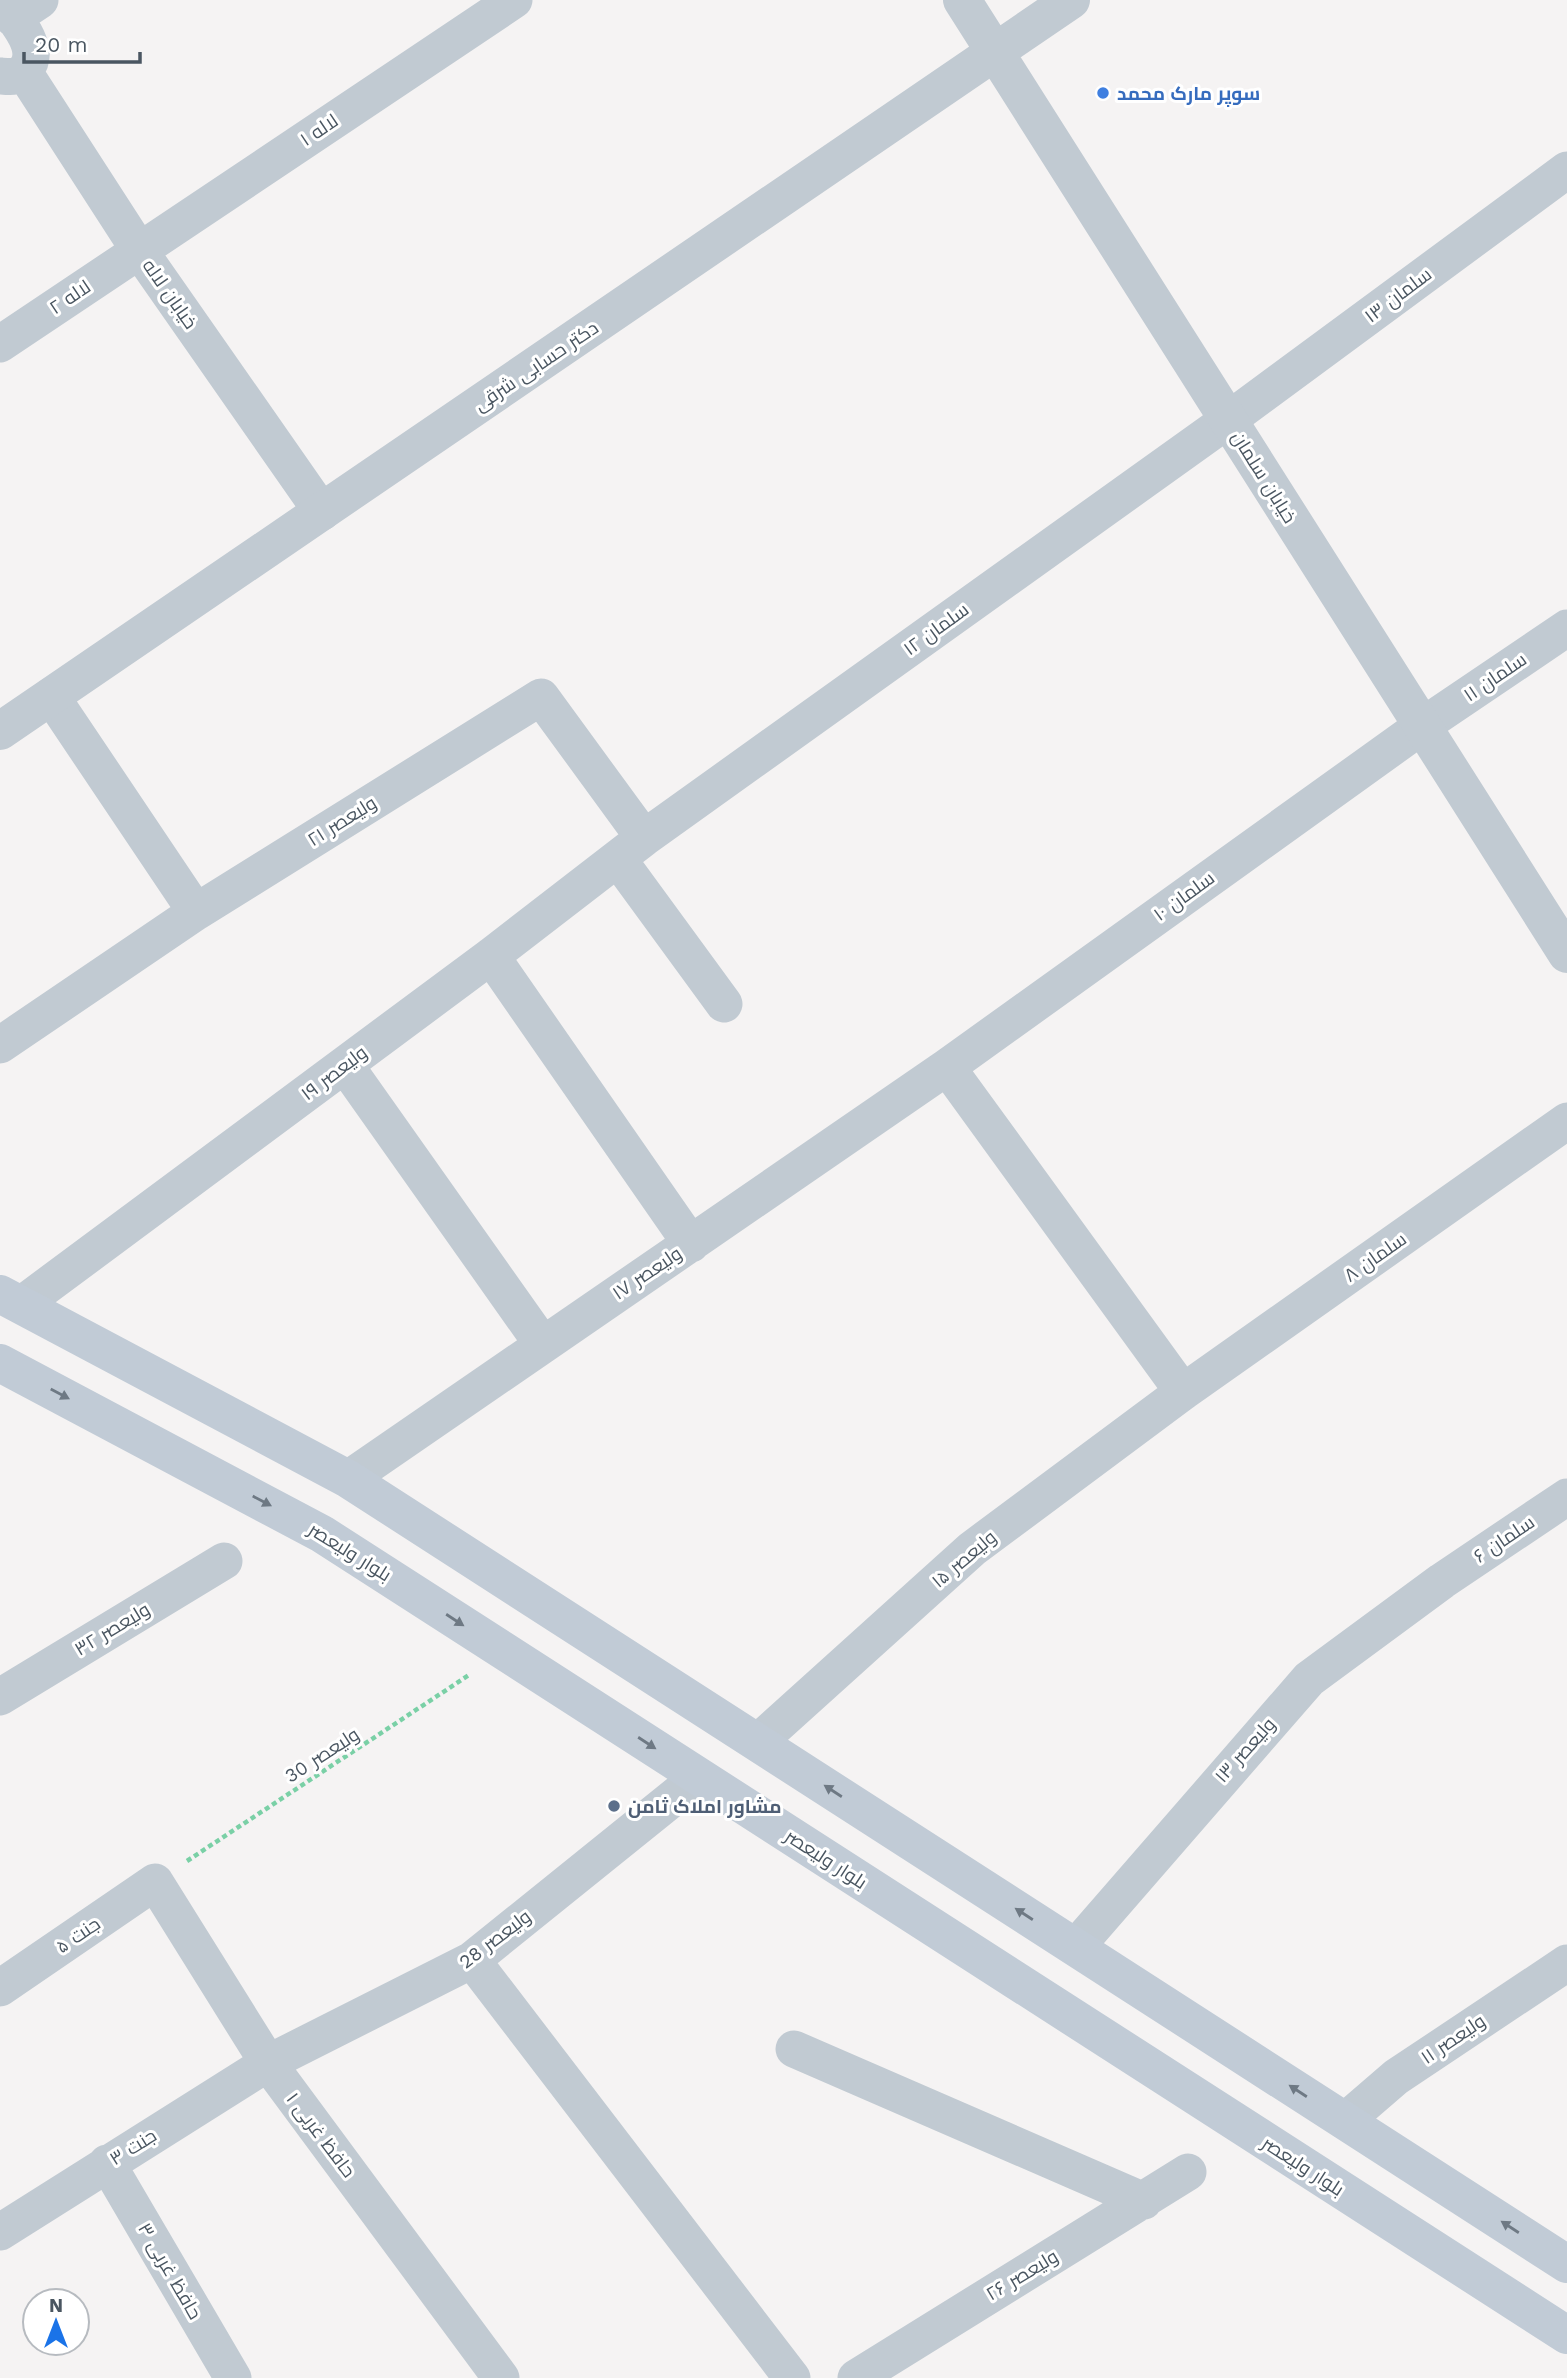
<svg xmlns="http://www.w3.org/2000/svg" width="1567" height="2378" font-family="'Work Sans',Cairo,sans-serif">
  <style>
    .lines { fill: none; stroke-linecap: round; stroke-linejoin: round }
    .path { stroke: #7ad0a6; stroke-width: 4.5; stroke-dasharray: 5 3.5; stroke-linecap: butt }
    .minor { stroke: #c1cad2; stroke-width: 37 }
    .tertiary { stroke: #c1cad2; stroke-width: 38 }
    .secondary { stroke: #c1cbd6; stroke-width: 38 }
    .oneway { fill: #6e7984 }
    .shop-dot { fill: #3f7fe0; stroke: #fff; stroke-width: 2.5 }
    .service-dot { fill: #5c6f8a; stroke: #fff; stroke-width: 2.5 }
    .labels { text-anchor: middle; dominant-baseline: central; stroke-width: 6; stroke-linejoin: round; paint-order: stroke }
    .shop-label { font-size: 19px; font-weight: bold; fill: #366cbe; stroke: #fff; text-anchor: start }
    .street-label { font-size: 19px; fill: #4a5661; stroke: #fff }
    .service-label { font-size: 19px; font-weight: bold; fill: #4e5e75; stroke: #fff; text-anchor: start }
  </style>
  <rect width="100%" height="100%" fill="#f5f3f3"/>
  <g class="lines">
    <path class="path" d="M187 1861 469 1675"/>
    <path class="minor" d="M0 0C13 17 43 47 26 69 19 78 11 77 1 76
      M13 18 40 0
      M24 72 139 250 322 512
      M0 344 514 0
      M51 696 196 912
      M618 859 724 1004
      M491 956 691 1244
      M0 1045 196 912 541 697 644 838
      M345 1065 543 1345
      M947 1067 1183 1392
      M21 1305 491 956 644 838 1228 420 1567 170
      M348 1479 947 1067 1422 726 1567 628
      M0 1697 224 1561
      M758 1742 972 1549 1183 1392 1567 1121
      M1076 1947 1309 1679 1442 1581 1567 1497
      M472 1960 792 2378
      M0 1988 155 1882 268 2063 501 2378
      M794 2049 1144 2201
      M1345 2121 1396 2077 1567 1963
      M107 2163 233 2378
      M0 2232 268 2063 472 1960 699 1777
      M856 2378 1188 2172"/>
    <path class="tertiary" d="M962 0 1567 954
      M0 731 1071 0"/>
    <path class="secondary" d="M0 1294 348 1479 1567 2264
      M0 1363 322 1534 1567 2335"/>
  </g>
  <defs><path id="oneway-solid" d="M-6-.8H1V-3.2L6.5 0L1 3.2V.8H-6Z" transform="scale(1.75)"/></defs>
  <g class="oneway">
    <use href="#oneway-solid" transform="translate(60 1394) rotate(28)"/>
    <use href="#oneway-solid" transform="translate(262 1501) rotate(28)"/>
    <use href="#oneway-solid" transform="translate(455 1620) rotate(33)"/>
    <use href="#oneway-solid" transform="translate(647 1743) rotate(33)"/>
    <use href="#oneway-solid" transform="translate(833 1791) rotate(-147)"/>
    <use href="#oneway-solid" transform="translate(1024 1914) rotate(-147)"/>
    <use href="#oneway-solid" transform="translate(1298 2091) rotate(-147)"/>
    <use href="#oneway-solid" transform="translate(1510 2227) rotate(-147)"/>
  </g>
  <circle class="shop-dot" cx="1103" cy="93" r="7"/>
  <circle class="service-dot" cx="614" cy="1806" r="7"/>
  <g class="labels">
    <g class="shop-label">
      <text x="1117" y="93">سوپر مارک محمد</text>
    </g>
    <g class="street-label">
      <text transform="translate(319 130) rotate(-34)">لاله ۱</text>
      <text transform="translate(170 294) rotate(55)">خیابان لاله</text>
      <text transform="translate(1398 295) rotate(-37)">سلمان ۱۳</text>
      <text transform="translate(70 297) rotate(-34)">لاله ۲</text>
      <text transform="translate(536 366) rotate(-34)">دکتر حسابی شرقی</text>
      <text transform="translate(1264 477) rotate(58)">خیابان سلمان</text>
      <text transform="translate(936 629) rotate(-36)">سلمان ۱۲</text>
      <text transform="translate(1495 677) rotate(-34)">سلمان ۱۱</text>
      <text transform="translate(342 821) rotate(-32)">ولیعصر ۲۱</text>
      <text transform="translate(1184 896) rotate(-36)">سلمان ۱۰</text>
      <text transform="translate(334 1073) rotate(-37)">ولیعصر ۱۹</text>
      <text transform="translate(1375 1257) rotate(-35)">سلمان ۸</text>
      <text transform="translate(647 1273) rotate(-34)">ولیعصر ۱۷</text>
      <text transform="translate(1504 1539) rotate(-34)">سلمان ۶</text>
      <text transform="translate(350 1552) rotate(32)">بلوار ولیعصر</text>
      <text transform="translate(964 1559) rotate(-40)">ولیعصر ۱۵</text>
      <text transform="translate(112 1629) rotate(-31)">ولیعصر ۳۲</text>
      <text transform="translate(1245 1750) rotate(-48)">ولیعصر ۱۳</text>
      <text transform="translate(322 1755) rotate(-33)">ولیعصر 30</text>
      <text transform="translate(826 1859) rotate(33)">بلوار ولیعصر</text>
      <text transform="translate(78 1935) rotate(-34)">جنت ۵</text>
      <text transform="translate(495 1939) rotate(-37)">ولیعصر 28</text>
      <text transform="translate(1453 2039) rotate(-34)">ولیعصر ۱۱</text>
      <text transform="translate(321 2135) rotate(53)">حافظ غربی ۱</text>
      <text transform="translate(133 2147) rotate(-32)">جنت ۳</text>
      <text transform="translate(1303 2166) rotate(33)">بلوار ولیعصر</text>
      <text transform="translate(170 2271) rotate(60)">حافظ غربی ۳</text>
      <text transform="translate(1022 2275) rotate(-31)">ولیعصر ۲۶</text>
    </g>
    <g class="service-label">
      <text x="628" y="1806">مشاور املاک ثامن</text>
    </g>
  </g>
  <g transform="translate(56 2322)"><circle r="33" fill="#ffffff" stroke="#b7bbc0" stroke-width="2"/>
  <path d="M0-5L12 26L0 18L-12 26Z" fill="#1a73e8"/>
  <text y="-10" font-size="19" font-weight="bold" text-anchor="middle" fill="#4a5661">N</text>
  </g>
  <path d="M24 52v10h116v-10" fill="none" stroke="#4a5661" stroke-width="3.5"/>
  <text x="35" y="52" font-size="21" fill="#4a5661" stroke="#ffffff" stroke-width="5" paint-order="stroke">20 m</text>
</svg>
